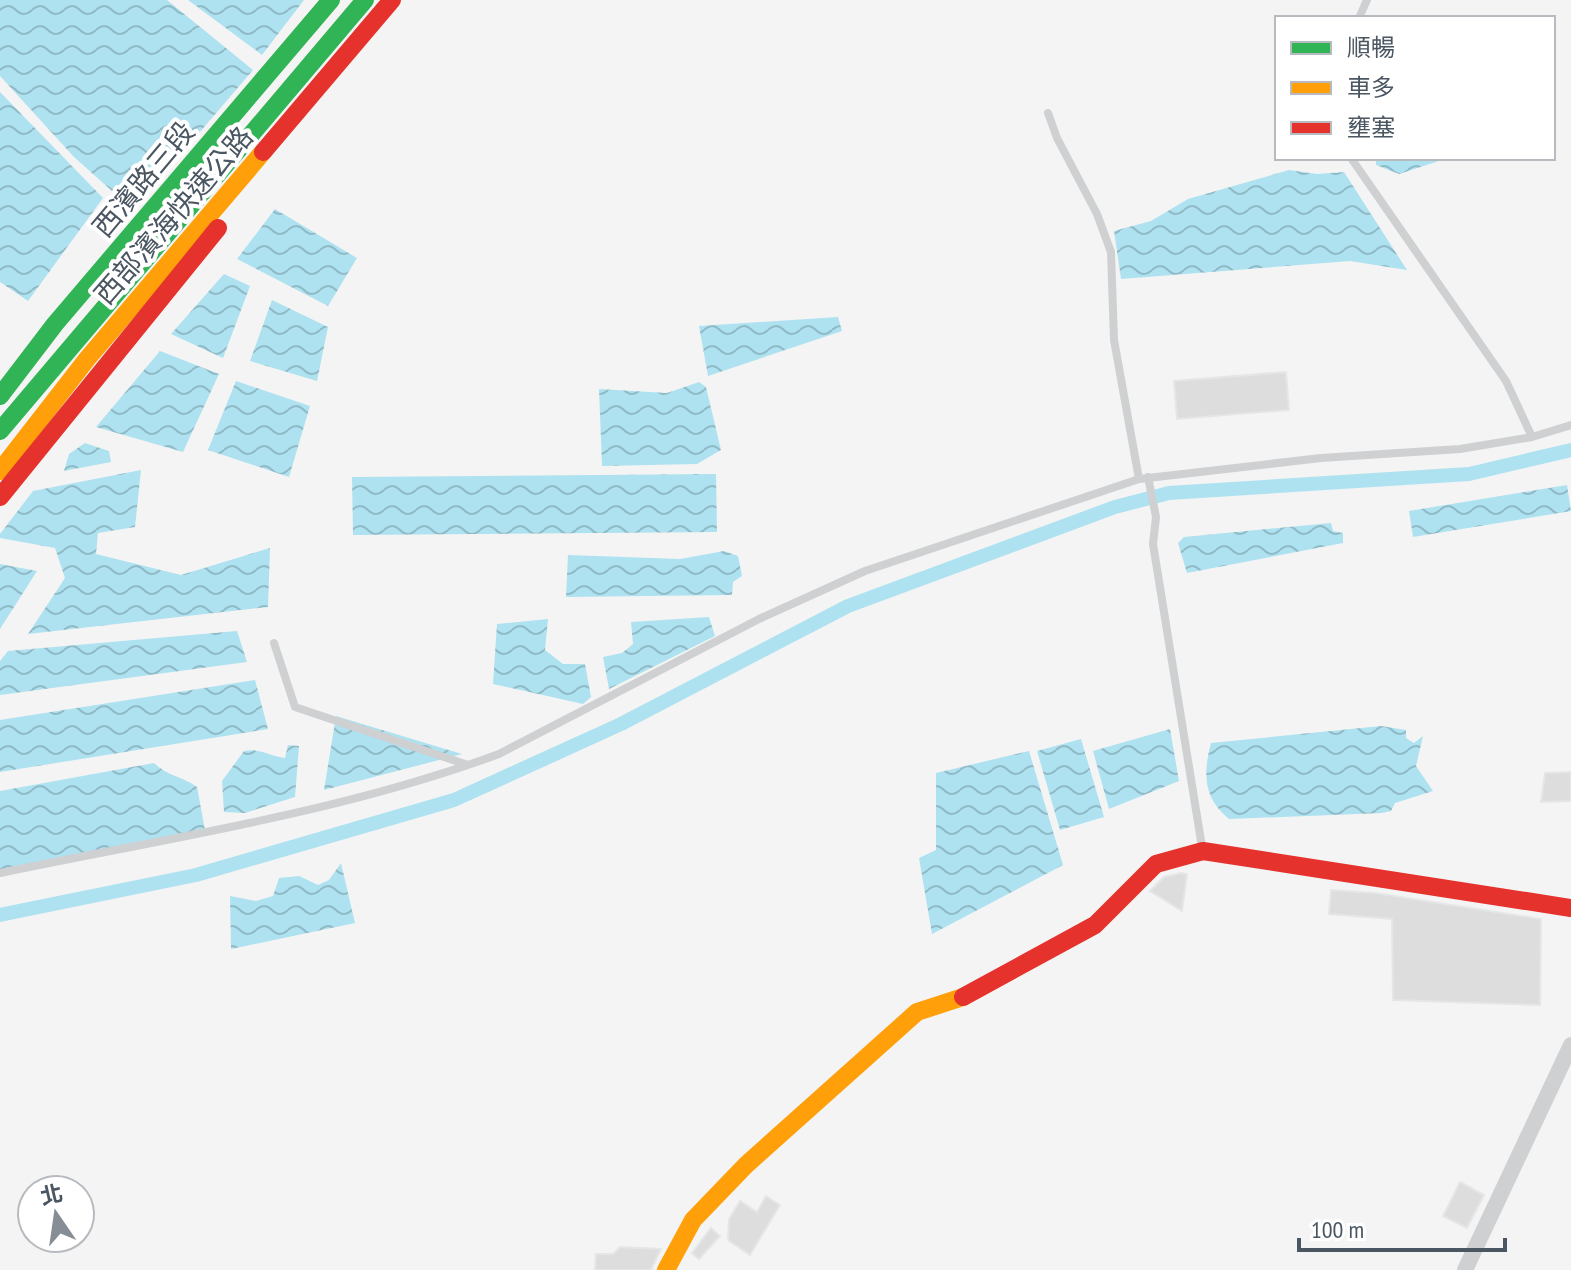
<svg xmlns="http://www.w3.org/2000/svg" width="1571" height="1270" font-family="'PT Sans Narrow','Noto Sans TC',sans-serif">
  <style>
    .water { fill: url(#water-waves) }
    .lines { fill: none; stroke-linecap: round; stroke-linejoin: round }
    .canal { stroke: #aee2f0; stroke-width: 14 }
    .building { fill: #ddddde; stroke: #e5e6e7; stroke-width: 2 }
    .lane { stroke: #ced0d2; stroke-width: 8 }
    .street { stroke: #ced0d2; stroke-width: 16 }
    .fast { stroke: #30b455; stroke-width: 18 }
    .slow { stroke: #ff9f0a; stroke-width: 18 }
    .jam { stroke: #e5322d; stroke-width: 18 }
    .labels { text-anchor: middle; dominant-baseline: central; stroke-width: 8; stroke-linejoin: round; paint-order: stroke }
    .street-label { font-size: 28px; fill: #4a5661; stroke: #fff }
  </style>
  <defs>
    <pattern id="water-waves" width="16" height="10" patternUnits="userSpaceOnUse" patternTransform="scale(2)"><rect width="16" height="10" fill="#aee2f0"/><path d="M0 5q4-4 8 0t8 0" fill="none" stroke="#90bac6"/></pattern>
  </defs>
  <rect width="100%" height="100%" fill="#f4f4f4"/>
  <path class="water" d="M0 0H167L253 70 151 189 132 179 112 191 74 157 0 76Z
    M188 0H304L262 55Z
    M0 92 103 198 28 301 0 282Z
    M1376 158H1448L1399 174 1376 165Z
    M1289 170 1317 174 1344 172 1407 270 1350 261 1121 279 1114 231 1151 221 1188 199Z
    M275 209 357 258 328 306 237 259Z
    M224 274 250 286 223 358 171 334Z
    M272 300 328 327 317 381 250 361Z
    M838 317 842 331 708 376 699 326Z
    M160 351 219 374 183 452 96 427Z
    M236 381 310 406 289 477 208 450Z
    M699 382 706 387 721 450 697 464 602 466 599 389 667 393Z
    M85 443 109 451 111 462 64 471 69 454Z
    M141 470 135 527 98 533 96 554 181 575 270 548 268 607 28 634 65 578 55 548 0 538V534L33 491Z
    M716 474 717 532 353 535 352 477Z
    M1567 485 1571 511 1413 537 1409 511Z
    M1331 523 1333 531 1343 533V543L1187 573 1178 543 1184 537Z
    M724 551 738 556 742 576 733 582 732 595 566 597 568 555 680 559Z
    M0 564 37 571 0 629Z
    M709 617 715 636 609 689 603 657 622 653 633 644 631 622Z
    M548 619 545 650 563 664H585L591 697 583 704 493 684 497 624Z
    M237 631 247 662 0 695V661L8 651Z
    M255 680 268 729 0 772V720Z
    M336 716 462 754 324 790Z
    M1381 726 1406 730V738L1414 743 1423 736 1416 766 1433 791 1395 803 1391 811 1382 813 1229 819C1203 798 1203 773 1211 743Z
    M1170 729 1179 781 1109 809 1093 751Z
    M1081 739 1104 817 1060 830 1037 751Z
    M288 745 299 746 295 797 245 813 224 812 222 781 244 751C261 748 269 756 285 758Z
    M1029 751 1063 865 932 934 919 858 936 850V773Z
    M154 763C167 776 182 776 197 787L205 830 0 872V791Z
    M341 863 355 923 231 949 230 896 256 901 273 896 279 878 299 876 318 885 329 880Z"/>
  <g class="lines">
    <path class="canal" d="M0 915 196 875 454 800 621 724 848 606 1115 507 1169 493 1469 474 1571 450"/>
  </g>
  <path class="building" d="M1286 372 1289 410 1177 419 1174 381Z
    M1571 772V801L1541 802 1545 773Z
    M1181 873 1187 874 1182 911 1150 891 1164 877Z
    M1331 890 1375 893 1541 919 1540 1005 1393 1000 1392 919 1329 914Z
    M1460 1182 1484 1195 1467 1228 1443 1216Z
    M766 1196 780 1205 750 1255 728 1240 729 1219 740 1201 757 1212Z
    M711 1228 720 1236 699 1259 692 1253Z
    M620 1247 661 1249 651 1270H595L596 1254H613Z"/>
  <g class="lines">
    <path class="lane" d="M1359 18 1367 0
      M1048 113 1057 138 1097 214 1111 252 1114 340 1139 479
      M1351 158 1506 381 1532 437
      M1148 477 1156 517 1153 544 1202 847
      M274 643 295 707 468 765
      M0 873C167 838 339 813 499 754L759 619 865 571 1139 479 1321 458 1460 449 1532 437 1571 425"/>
    <path class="street" d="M1465 1270 1571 1045"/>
    <path class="fast" d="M0 396 55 324 331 0
      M0 431 365 0"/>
    <path class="slow" d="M0 471 87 359 263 152
      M666 1270 693 1220 746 1165 917 1012 963 997"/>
    <path class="jam" d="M263 152 392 0
      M0 497 218 228
      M963 997 1095 925 1156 864 1203 851 1571 908"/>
  </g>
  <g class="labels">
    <g class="street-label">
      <text transform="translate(143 179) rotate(-50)">西濱路三段</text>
      <text transform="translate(173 215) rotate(-49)">西部濱海快速公路</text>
    </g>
  </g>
  <rect x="1275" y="16" width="280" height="144" fill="#ffffff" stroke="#b7bbc0" stroke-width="2"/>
  <rect x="1291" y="42" width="40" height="12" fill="#30b455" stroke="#b7bbc0" stroke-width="2"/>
  <text x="1347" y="56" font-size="24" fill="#4a5661">順暢</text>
  <rect x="1291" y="82" width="40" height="12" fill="#ff9f0a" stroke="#b7bbc0" stroke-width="2"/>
  <text x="1347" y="96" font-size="24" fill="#4a5661">車多</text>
  <rect x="1291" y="122" width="40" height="12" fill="#e5322d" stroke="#b7bbc0" stroke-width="2"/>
  <text x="1347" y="136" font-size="24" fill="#4a5661">壅塞</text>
  <g transform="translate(56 1214) rotate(347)"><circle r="38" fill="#ffffff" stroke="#b7bbc0" stroke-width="2"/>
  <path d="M0-6L14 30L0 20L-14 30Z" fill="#868d94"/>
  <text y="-12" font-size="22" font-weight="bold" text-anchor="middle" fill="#4a5661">北</text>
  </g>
  <path d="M1299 1238v12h206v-12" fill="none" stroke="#4a5661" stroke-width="4"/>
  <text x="1311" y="1238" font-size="24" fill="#4a5661" stroke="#ffffff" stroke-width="6" paint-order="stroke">100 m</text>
</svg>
